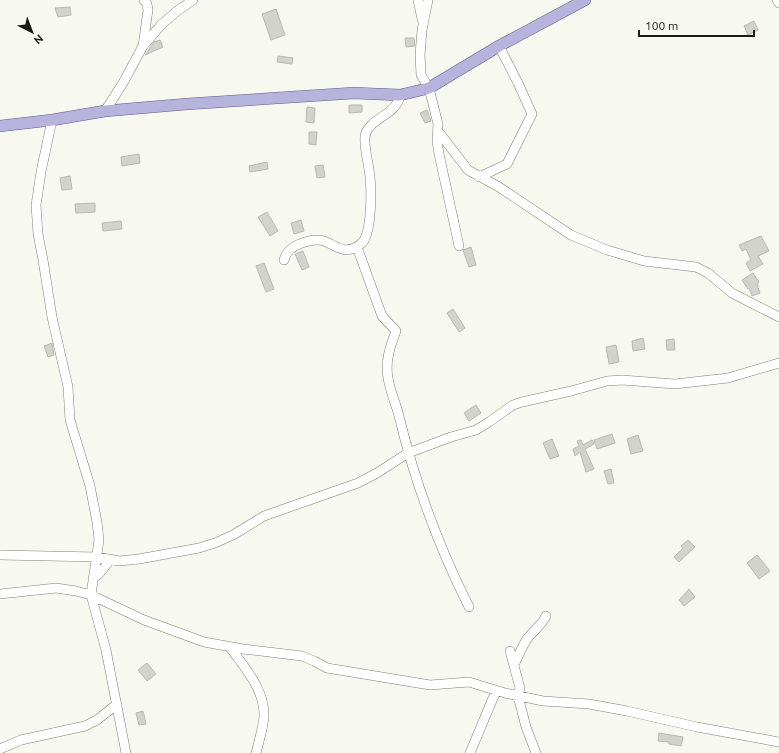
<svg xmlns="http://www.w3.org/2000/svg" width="779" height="753" font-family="Ubuntu,sans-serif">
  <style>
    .building { fill: #d2d3cc; stroke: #b8b9b2 }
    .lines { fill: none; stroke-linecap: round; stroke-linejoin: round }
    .minor-casing { stroke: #7f8079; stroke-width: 10 }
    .major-casing { stroke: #605c89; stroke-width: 12 }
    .minor { stroke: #fff; stroke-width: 9 }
    .major { stroke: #b6b3dd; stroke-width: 11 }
  </style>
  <rect width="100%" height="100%" fill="#f7f8f0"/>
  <path class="building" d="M70 7 71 15 58 17 55 8Z
    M276 9 285 35 271 40 262 14Z
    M754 21 758 30 748 35 744 26Z
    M405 38H414L415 46 406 47Z
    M160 40 163 47 145 55 154 42Z
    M278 56 293 58 292 64 277 62Z
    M349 105H362V112L349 113Z
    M307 107 315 108 314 123 306 122Z
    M427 110 431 121 425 123 420 113Z
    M309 132H317L316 145 309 144Z
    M139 154 140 163 122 166 121 157Z
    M267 162 268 169 250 172 249 166Z
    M323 165 325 177 317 178 315 166Z
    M70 176 72 189 62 190 60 178Z
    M95 203V212L76 213 75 204Z
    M267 212 278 231 270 236 258 217Z
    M301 220 304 231 294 234 291 223Z
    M121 221 122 229 103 231 102 223Z
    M761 236 769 251 758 256 763 264 750 271 746 263 751 260 746 249 742 251 739 245Z
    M471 247 476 265 469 267 463 250Z
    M303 251 309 267 302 270 295 254Z
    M264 263 274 289 266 292 256 266Z
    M753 273 759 282 757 284 760 293 752 296 749 288 748 289 742 280Z
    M453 309 465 328 459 332 447 313Z
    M643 338 645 349 633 351 632 341Z
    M674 339 675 350H667L666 340Z
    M52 343 54 355 48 357 44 346Z
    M616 345 619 362 609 364 606 347Z
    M476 405 481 413 469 421 464 413Z
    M612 434 615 443 597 449 594 440Z
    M638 435 643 451 631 454 627 439Z
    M552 439 559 456 550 459 543 443Z
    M581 440 583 445 592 440 594 444 585 449 594 469 586 472 580 452 575 456 573 449 579 446 577 441Z
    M611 469 614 483 608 484 604 471Z
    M688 540 695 547 679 562 674 557 683 548 681 546Z
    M757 555 770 571 759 579 747 563Z
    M689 589 695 597 684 606 679 600Z
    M147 663 156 674 147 681 138 670Z
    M143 711 146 724 139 725 136 713Z
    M659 733 683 737 681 746 669 744V742L658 741Z"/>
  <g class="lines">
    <g class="minor-casing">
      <path id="minor" d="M418 0 422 19
        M428 0 422 30 420 55 421 75 429 88 438 124 437 141 439 154 459 246
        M777 0 779 3
        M143 46 148 10 147 4 144 0
        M105 111 123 83 143 46 161 25 177 11 193 0
        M52 120 41 172 36 205 38 234 43 260 52 317 68 387 70 420 90 486 97 522 99 540 91 595 106 650 126 753
        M438 131 468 170 499 187 571 235 607 250 644 261 696 267 708 273 732 293 779 317
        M479 177 507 164 532 114 518 83 499 46
        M357 247 382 316 396 331C390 347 385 361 388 378 390 391 396 404 399 416 415 483 438 545 469 607
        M284 260C285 257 286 254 288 252 295 243 314 238 324 241 337 246 344 255 358 246 359 245 362 243 363 242 372 229 372 187 369 170 368 161 364 146 365 137 367 118 397 116 400 95
        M0 555 97 557 119 561 139 559 199 548 215 543 233 535 264 516 358 483 377 473 408 453 451 437 476 430 489 422 513 405 522 402 571 391 607 381 622 380 675 384 728 378 779 363
        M93 578 99 574 111 559
        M0 594 56 588 76 591 91 595 144 620 204 642 243 649 302 656 314 661 327 668 430 685 469 682 505 693 543 701 589 704 627 711 697 727 779 742
        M229 646C244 667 265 689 264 717 263 728 259 741 256 753
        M510 651 520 688 518 696 526 727 536 753
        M514 665C518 656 522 647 527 639 533 631 542 625 546 616
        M0 749 21 740 85 726 97 720 117 704
        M470 753 496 691"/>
    </g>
    <g class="major-casing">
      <path id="major" d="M0 126 52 120 105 111 187 104 354 93 400 95 413 92 429 88 499 46 585 0"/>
    </g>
    <use href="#minor" class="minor"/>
    <use href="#major" class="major"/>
  </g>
  <g transform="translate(32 32) rotate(138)" stroke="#f7f8f0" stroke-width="3" paint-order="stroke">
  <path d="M0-3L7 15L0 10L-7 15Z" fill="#1a1a17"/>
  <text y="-6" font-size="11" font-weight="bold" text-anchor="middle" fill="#1a1a17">N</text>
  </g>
  <path d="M639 30v6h115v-6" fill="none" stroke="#1a1a17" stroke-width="2"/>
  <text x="645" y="30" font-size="12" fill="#1a1a17" stroke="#f7f8f0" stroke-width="3" paint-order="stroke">100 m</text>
</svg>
